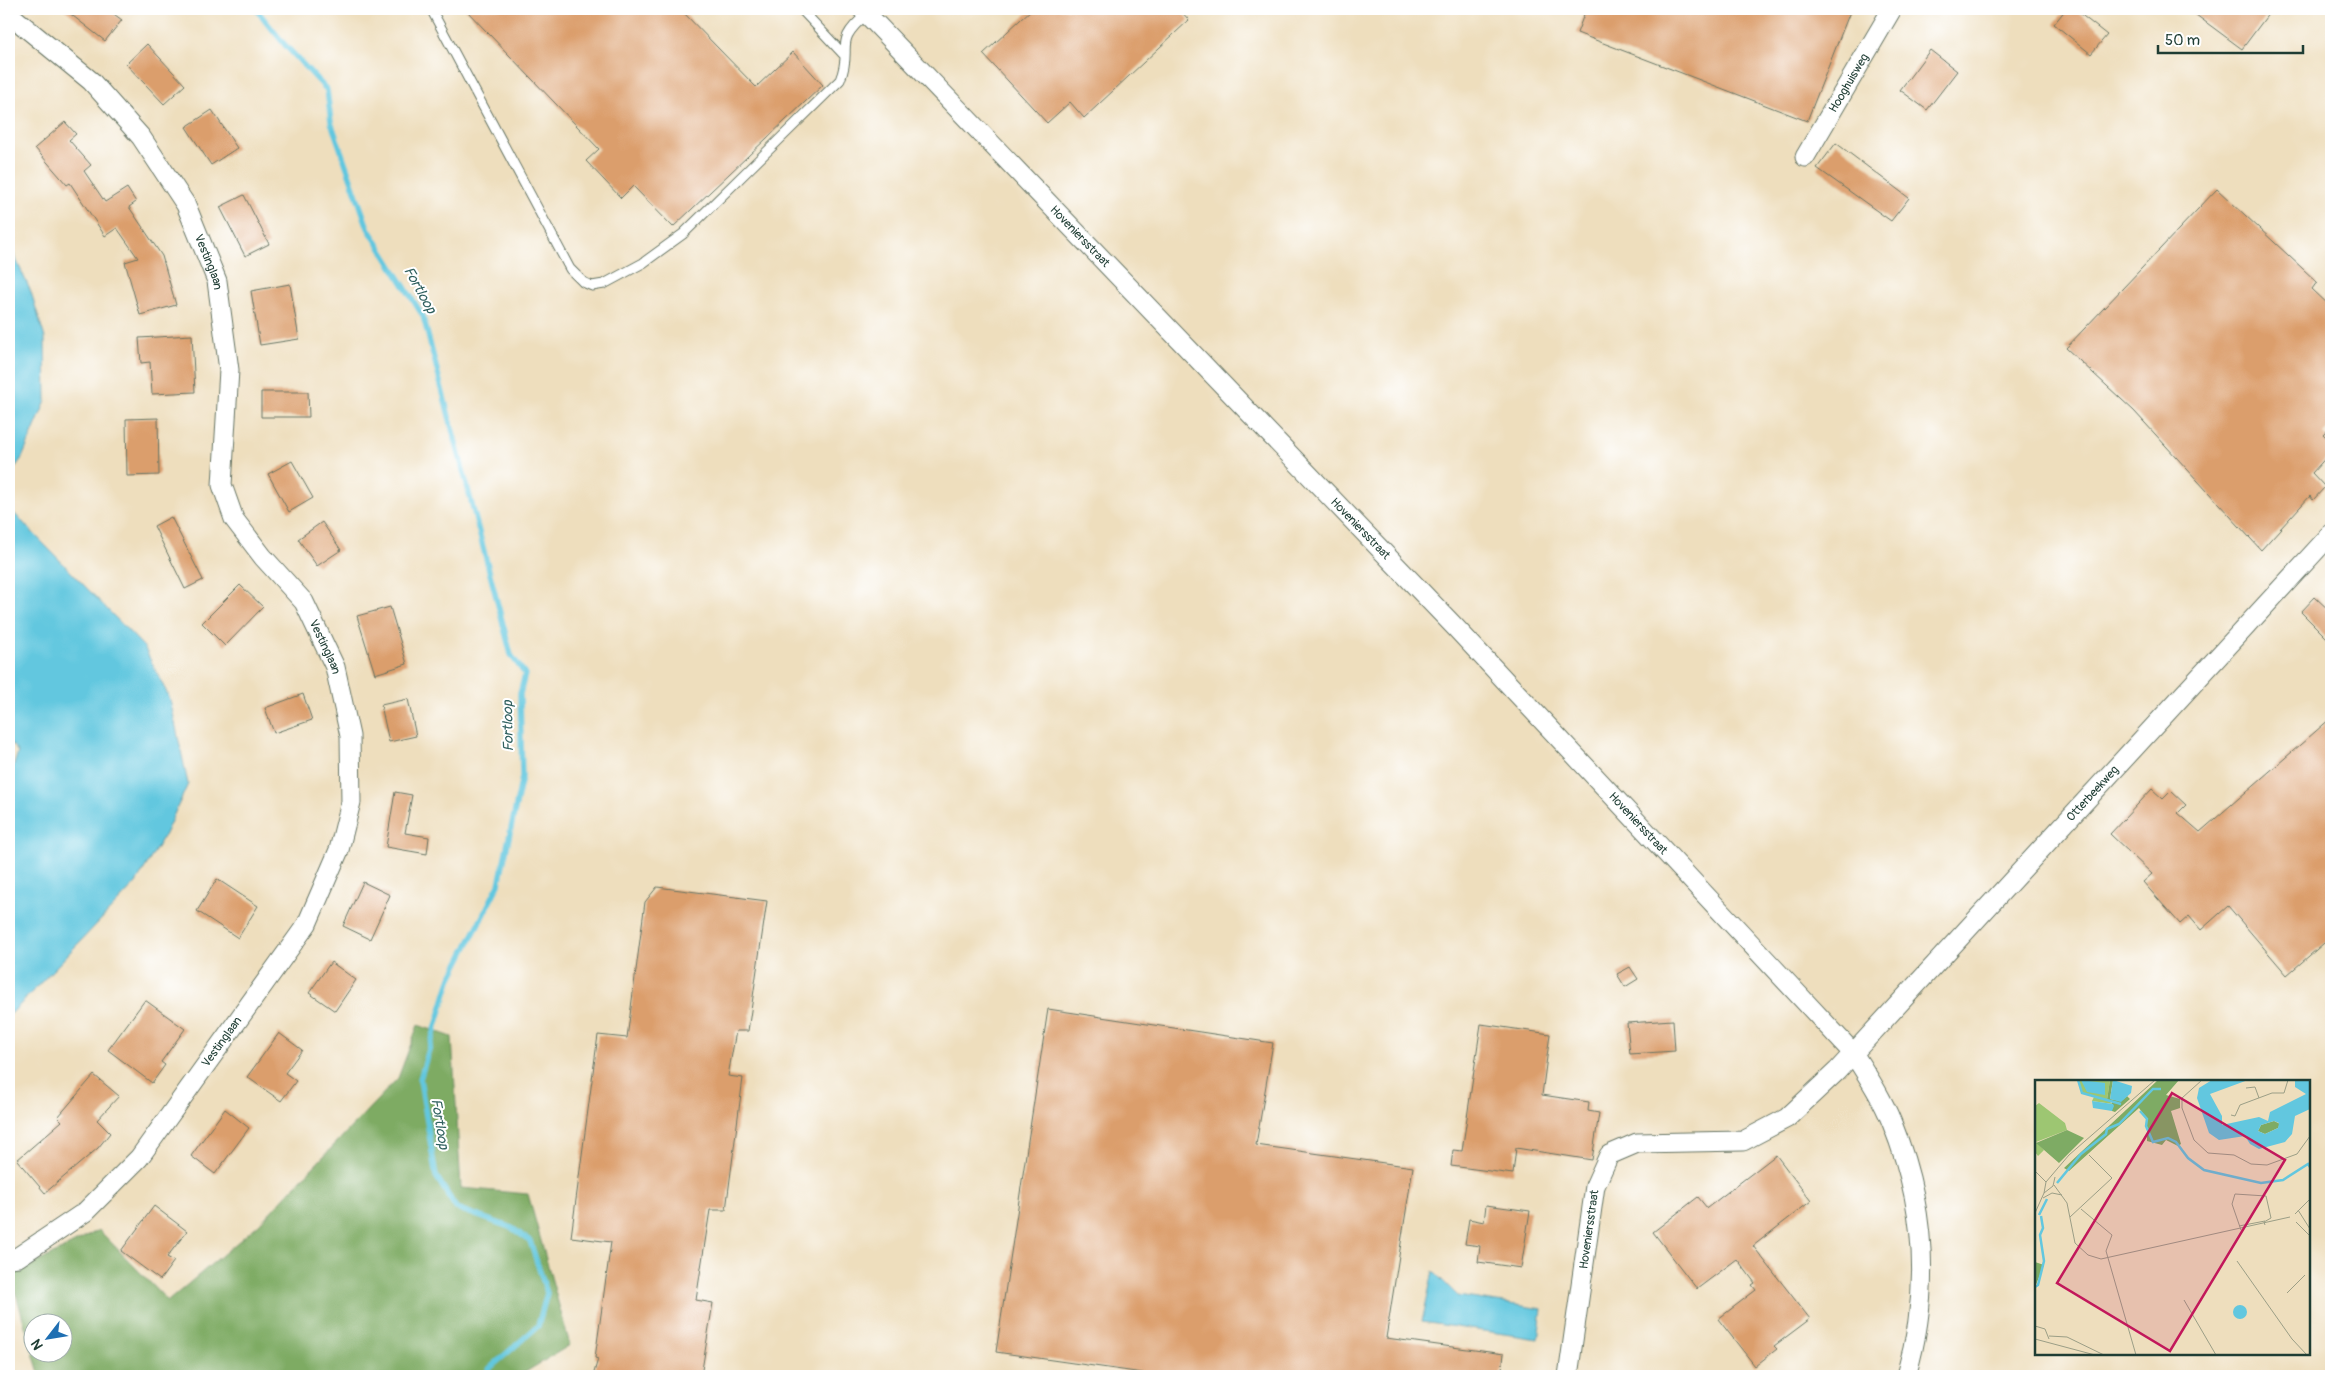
<svg xmlns="http://www.w3.org/2000/svg" width="2340" height="1385" font-family="Pangolin,sans-serif">
  <style>
    .forest { fill: #7eab64; stroke: #4e744c }
    .water { fill: #62c7df; stroke: #40828a }
    .lines { fill: none; stroke-linecap: round; stroke-linejoin: round }
    .stream { stroke: #62c7df; stroke-width: 5.5 }
    .building { fill: #db9e6c }
    .lane-casing { stroke: #677564; stroke-width: 11 }
    .street-casing { stroke: #677564; stroke-width: 21 }
    .lane { stroke: #fff; stroke-width: 9 }
    .street { stroke: #fff; stroke-width: 19 }
    .labels { text-anchor: middle; dominant-baseline: central; stroke-width: 4; stroke-linejoin: round; paint-order: stroke }
    .street-label { font-size: 12px; fill: #1f3d34; stroke: #fff }
    .water-label { font-size: 14px; font-style: italic; fill: #30605f; stroke: #fff }
    .inset-river { fill: none; stroke: #62c7df; stroke-width: 2.5 }
    .inset-road { fill: none; stroke: #9b9e86; stroke-width: 1 }
    .view { fill: #c2185b; fill-opacity: 0.15; stroke: #c2185b; stroke-width: 2.5 }
    .inset-edge { fill: none; stroke: #1f3d34; stroke-width: 2.5 }
  </style>
  <rect width="100%" height="100%" fill="#fff"/>
  <filter id="ink" filterUnits="userSpaceOnUse"><feTurbulence type="fractalNoise" baseFrequency=".02" numOctaves="2"/><feDisplacementMap in="SourceGraphic" scale="10" xChannelSelector="R" yChannelSelector="G"/><feConvolveMatrix kernelMatrix="1 2 1 2 8 2 1 2 1" color-interpolation-filters="sRGB"/></filter>
  <filter id="wash" filterUnits="userSpaceOnUse"><feTurbulence type="fractalNoise" baseFrequency=".0096" numOctaves="4" result="noise"/><feDisplacementMap in="SourceGraphic" scale="20" xChannelSelector="R" yChannelSelector="G"/><feGaussianBlur stdDeviation="1.12" result="paint"/><feColorMatrix in="noise" values="0 0 0 0 0 0 0 0 0 0 0 0 0 0 0 0 0 1.4 0 .05"/><feComposite in="paint" operator="in"/></filter>
  <g filter="url(#wash)">
    <rect width="100%" height="100%" fill="#eedebd"/>
    <path class="forest" d="M418 1025 452 1037 461 1188 528 1194 570 1345 519 1376H40L33 1353 62 1352V1322H32V1351L11 1276 99 1230 168 1301 259 1224 398 1078Z"/>
    <path class="water" d="M9 244 31 292 45 338 46 401 22 458 9 476Z
      M9 508 144 647 170 699 188 784 165 834 136 883 9 1016V780L18 752 9 741Z
      M1433 1271 1458 1296 1542 1309 1538 1339 1422 1322Z"/>
    <g class="lines">
      <path class="stream" d="M256 9 285 45 327 90 331 122 368 228 423 316 511 655 525 674 520 694 522 777 499 884 450 980 420 1079 436 1176 456 1208 512 1228 530 1241 547 1293 538 1326 490 1368 485 1376"/>
    </g>
    <g id="blocks">
      <path class="building" d="M64 9H107L122 20 105 41Z
        M465 9H680L756 87 793 52 823 85 673 227 633 186 621 198 586 161 599 149Z
        M1032 9H1179L1189 20 1084 118 1070 102 1047 123 983 54Z
        M1586 9H1851L1807 121 1577 33Z
        M2066 9H2074L2107 35 2091 54 2054 24Z
        M2188 9H2272L2242 49Z
        M147 44 185 85 164 104 126 64Z
        M1930 50 1957 71 1927 110 1900 90Z
        M212 110 237 148 211 165 186 127Z
        M65 122 76 134 69 140 91 165 84 171 105 202 127 188 136 202 129 207 162 256 176 305 140 315 125 262 138 258 117 228 105 236 70 183 67 185 35 148Z
        M1836 143 1909 198 1891 221 1817 168Z
        M2217 189 2317 282 2312 289 2331 307V426L2323 434 2331 442V452L2312 473 2325 487 2313 500 2310 496 2261 550 2134 411 2066 348Z
        M244 195 269 244 245 256 220 207Z
        M290 284 299 339 260 345 251 291Z
        M192 335 195 392 152 394 150 362 141 363 139 338Z
        M261 392H308L309 417H261Z
        M158 418 159 475 127 476 126 419Z
        M292 461 313 498 289 512 268 474Z
        M171 517 203 580 185 589 154 526Z
        M322 522 341 550 317 566 298 539Z
        M240 585 263 607 225 646 202 623Z
        M2315 597 2331 612V642L2301 612Z
        M390 607 407 664 375 674 357 616Z
        M303 694 312 720 274 733 265 708Z
        M408 699 416 736 389 742 381 705Z
        M2331 718V937L2287 975 2228 906 2201 930 2189 916 2180 924 2143 882 2152 874 2110 834 2152 789 2163 799 2171 791 2186 805 2178 813 2200 832Z
        M395 792 412 795 405 833 429 837 427 854 386 847Z
        M217 879 258 906 238 938 197 911Z
        M363 882 390 895 370 939 343 926Z
        M657 887 767 901 748 1031H736L728 1076 743 1078 726 1210H710L696 1300 713 1303 701 1376H593L598 1359 595 1358 611 1242 571 1237 598 1035 627 1038 645 902Z
        M331 962 356 980 335 1011 309 993Z
        M1630 967 1638 979 1625 987 1617 974Z
        M145 1000 185 1029 161 1062 165 1065 152 1083 108 1050Z
        M1048 1009 1273 1043 1256 1145 1413 1167 1386 1338 1504 1354 1501 1376H1143V1373L996 1352Z
        M1673 1020 1675 1051 1630 1054 1627 1023Z
        M1481 1024 1550 1034 1542 1095 1589 1102 1588 1111 1599 1113 1592 1160 1516 1148 1513 1174 1451 1166 1453 1150 1462 1151Z
        M279 1033 302 1050 285 1073 296 1081 281 1101 247 1077Z
        M94 1075 119 1096 97 1120 110 1133 98 1148 45 1193 17 1160 62 1121 58 1117Z
        M225 1109 249 1128 215 1174 191 1156Z
        M1776 1155 1811 1201 1753 1246 1810 1319 1774 1346 1777 1349 1755 1366 1718 1319 1756 1290 1752 1285 1755 1283 1737 1259 1697 1289 1653 1232 1698 1197 1707 1208Z
        M1486 1205 1530 1211 1521 1268 1478 1262 1480 1246 1465 1244 1469 1219 1484 1222Z
        M154 1206 187 1231 167 1257 174 1261 160 1280 121 1251Z"/>
    </g>
  </g>
  <g filter="url(#ink)">
    <use href="#blocks" fill-opacity="0" stroke="#677564" stroke-width="1"/>
    <g class="lines">
      <g class="lane-casing">
        <path id="lane" d="M431 9 570 269 583 282 592 286 604 284 643 263 683 234 840 80C854 46 831 44 867 14
          M801 9 845 56"/>
      </g>
      <g class="street-casing">
        <g id="street">
          <path id="s1" d="M862 9 1456 628 1853 1053C1867 1075 1882 1098 1892 1123 1925 1205 1931 1291 1906 1376"/>
          <path id="s2" d="M9 14 91 81 141 137 186 205 217 281 229 370 222 485 234 519 263 557 304 602 335 667 350 736 351 802 339 850 307 924 139 1158 85 1212 18 1257 9 1258"/>
          <path id="s3" d="M1805 157 1892 9"/>
          <path id="s4" d="M1568 1376 1595 1186 1609 1155 1637 1143 1743 1141 1787 1118 1837 1071 2331 534"/>
        </g>
      </g>
      <use href="#lane" class="lane"/>
      <use href="#street" class="street"/>
    </g>
  </g>
  <g class="labels">
    <g class="street-label">
      <text stroke="none"><textPath href="#s3" startOffset="86">Hooghuisweg</textPath></text>
      <text stroke="none"><textPath href="#s1" startOffset="315">Hoveniersstraat</textPath></text>
      <text stroke="none"><textPath href="#s2" startOffset="324">Vestinglaan</textPath></text>
      <text stroke="none"><textPath href="#s1" startOffset="720">Hoveniersstraat</textPath></text>
      <text stroke="none"><textPath href="#s2" startOffset="744">Vestinglaan</textPath></text>
      <text stroke="none"><textPath href="#s4" startOffset="858">Otterbeekweg</textPath></text>
      <text stroke="none"><textPath href="#s1" startOffset="1125">Hoveniersstraat</textPath></text>
      <text transform="translate(222 1042) rotate(-54)">Vestinglaan</text>
      <text stroke="none"><textPath href="#s4" startOffset="148">Hoveniersstraat</textPath></text>
    </g>
    <g class="water-label">
      <text transform="translate(420 290) rotate(61)">Fortloop</text>
      <text transform="translate(508 726) rotate(-91)">Fortloop</text>
      <text transform="translate(440 1124) rotate(81)">Fortloop</text>
    </g>
  </g>
  <g transform="translate(2035 1080)">
    <rect width="275" height="275" fill="#eedebd"/>
    <path d="M43 0H75L72 20 78 24 57 21 59 17 47 13ZM4 23 30 43 32 50 1 62 9 70 3 76 0 72V26Z" fill="#9dc672"/>
    <path d="M75 0H78L75 19 86 21 92 16 95 19 80 32 77 31V22L72 20ZM123 0H144L131 15 145 19V28L136 31 146 64 143 66 131 60 127 65 112 61V39L104 28 34 91 29 88ZM239 41 245 44 243 48 230 54 223 51 226 45ZM32 50 49 58 24 83 1 63ZM0 182 9 185 0 207Z" fill="#7eab64"/>
    <path d="M46 0 70 3V15L52 12ZM78 0 97 6 96 13 86 22 75 19ZM213 0 175 14 187 36V45L224 37 233 41 235 32 271 14 260 7V0H275V29L260 36 257 54 250 62 224 69 215 64 210 56 184 60 174 53 162 18 164 8 177 0ZM239 41 244 43 243 48 230 54 223 51 226 45ZM57 21 78 24 79 26 77 31 58 28ZM198 232a7 7 0 1 1 14 0a7 7 0 1 1-14 0Z" fill="#62c7df" fill-rule="evenodd"/>
    <path class="inset-river" d="M43 0 47 13 86 24M105 31 112 39 111 46 118 62 133 58 141 62 153 78 169 90 226 103 248 100 273 84 275 87M22 103 46 74 71 54 72 49 84 44 118 9H126M4 135 12 119M0 207 3 205 9 181 5 155 8 148 6 136"/>
    <path class="inset-road" d="M167 0 147 18V28L159 60 173 73 199 75 216 84 232 85 262 74 275 56M211 8 220 7 224 18M196 35 200 36 205 25 237 13H249L253 0M0 91 11 102M19 105 32 123 40 163 53 175 66 179 255 137M9 113 11 102 34 75 120 0M8 118 17 113 27 115M46 129 77 155 71 171 101 275M263 130 275 149M0 133 9 113 18 106 20 97M260 134 275 119M35 137 77 98 54 75M261 142 275 156M204 146 230 141M206 150 197 124 200 114 231 116 236 138 229 142 230 145M202 181 257 259 272 275M252 213 270 195M149 220 181 275M0 246 10 249 14 259M14 256 32 257 69 275M0 259 60 275"/>
    <path class="view" d="M137 13 250 80 135 271 22 203Z"/>
    <rect width="275" height="275" class="inset-edge"/>
  </g>
  <rect width="2340" height="1385" fill="none" stroke="#fff" stroke-width="30"/>
  <g transform="translate(48 1338) rotate(239)"><circle r="24" fill="#ffffff" stroke="#a5b1ae"/>
  <path d="M0-4L9 19L0 12L-9 19Z" fill="#1f6fb2"/>
  <text y="-8" font-size="14" font-weight="bold" text-anchor="middle" fill="#1f3d34">N</text>
  </g>
  <path d="M2158 45v8h145v-8" fill="none" stroke="#1f3d34" stroke-width="2.5"/>
  <text x="2165" y="45" font-size="15" fill="#1f3d34" stroke="#ffffff" stroke-width="4" paint-order="stroke">50 m</text>
</svg>
